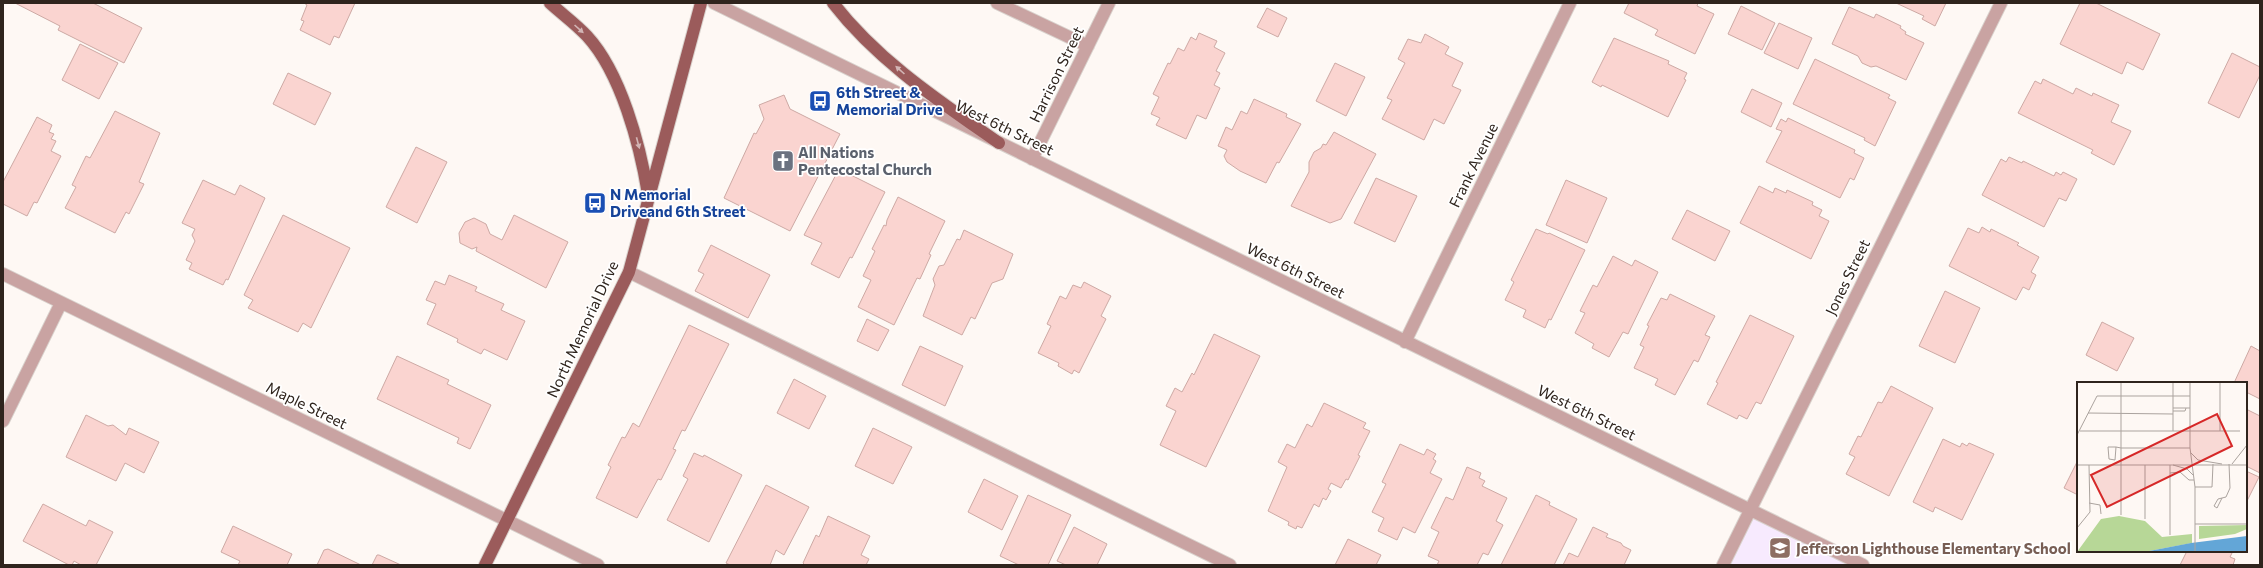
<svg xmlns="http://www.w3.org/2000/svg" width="2263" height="568" font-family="Commissioner,sans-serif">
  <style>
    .education { fill: #f7eafe }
    .building { fill: #fad4d0; stroke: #cda9a4 }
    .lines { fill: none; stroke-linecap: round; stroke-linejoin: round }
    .minor-casing { stroke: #d9d2cd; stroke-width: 14 }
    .major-casing { stroke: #d9d2cd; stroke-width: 14 }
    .minor { stroke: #c9a3a2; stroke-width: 12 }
    .major { stroke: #9b5b5b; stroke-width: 12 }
    .oneway { fill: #d2b5b5 }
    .labels { text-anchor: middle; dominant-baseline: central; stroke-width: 3.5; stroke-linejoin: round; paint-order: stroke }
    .street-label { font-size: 15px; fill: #2f241d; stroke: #fff }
    .transit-label { font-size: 15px; font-weight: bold; fill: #164399; stroke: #fff; text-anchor: start }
    .worship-label { font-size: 15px; font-weight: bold; fill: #5b616d; stroke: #fff; text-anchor: start }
    .education-label { font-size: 15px; font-weight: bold; fill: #785e54; stroke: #fff; text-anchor: start }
    .inset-road { fill: none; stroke: #aba39e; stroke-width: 1 }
    .view { fill: #d62828; fill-opacity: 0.15; stroke: #d62828; stroke-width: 2 }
    .inset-edge { fill: none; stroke: #2f241d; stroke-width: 2 }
  </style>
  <rect width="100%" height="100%" fill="#fef8f4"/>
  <path class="education" d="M1750 510 1863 565H1723Z"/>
  <path class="building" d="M15 3H93L142 28 124 63 58 30 60 26Z
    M355 3 339 38 334 36 330 45 300 30 304 21 301 20 307 5 304 3Z
    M1629 3H1698L1697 6 1714 14 1695 54 1655 35 1658 30 1624 13Z
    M1896 3H1946L1935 26 1922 19 1924 16Z
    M2080 3H2096L2160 34 2143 70 2127 62 2122 74 2060 44Z
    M1741 6 1775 23 1762 50 1728 34Z
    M1849 7 1874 18 1876 14 1901 26 1900 28 1906 32 1905 34 1924 43 1906 80 1876 66 1871 67 1862 63 1858 56 1832 44Z
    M1267 8 1287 18 1278 37 1257 27Z
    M1779 23 1812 38 1798 69 1764 53Z
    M1199 33 1217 41 1214 47 1225 53 1216 71 1220 73 1214 85 1220 88 1206 119 1197 115 1186 139 1156 125 1160 118 1151 114 1159 97 1153 94 1168 63 1170 64 1178 48 1184 51 1191 37 1196 40Z
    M1425 34 1449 47 1445 54 1463 63 1452 86 1461 90 1444 124 1434 119 1424 140 1382 119 1392 100 1387 98 1405 63 1398 59 1408 39 1421 43Z
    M1614 38 1669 61 1668 64 1687 73 1684 79 1686 80 1668 117 1602 85 1601 87 1592 82Z
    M80 44 118 63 99 99 62 80Z
    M2232 53 2260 67V75L2239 118 2208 103Z
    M1815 59 1890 95 1888 98 1896 102 1875 146 1864 140 1865 138 1793 104Z
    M1335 63 1365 77 1346 116 1316 101Z
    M288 73 331 93 315 125 273 104Z
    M2043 79 2073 94 2076 88 2092 96 2093 93 2119 105 2111 122 2131 131 2114 165 2091 153 2093 150 2018 113 2035 81 2041 84Z
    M1752 89 1782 103 1771 127 1741 112Z
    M784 95 790 109 840 134 790 231 724 198 754 133 756 134 764 119 759 105Z
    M1254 99 1287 114 1286 117 1301 124 1279 163 1277 162 1266 183 1240 171 1227 162 1224 156 1227 150 1218 146 1226 127 1232 130 1241 111 1247 114Z
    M115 111 160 133 139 182 144 184 129 214 126 212 115 233 65 208 76 187 72 185 86 156 90 158Z
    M37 117 52 125 49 132 54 134 51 139 56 141 51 151 61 156 37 203 34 202 27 216 3 204V182Z
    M1788 118 1855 150 1854 153 1864 158 1854 180 1850 178 1840 198 1766 162 1782 131 1776 129 1781 119 1786 122Z
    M1334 132 1376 154 1341 219 1330 223 1291 206 1309 172V162L1314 152 1321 148 1323 144 1326 145Z
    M416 147 447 162 417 223 386 207Z
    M2009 157 2022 163 2023 161 2054 176 2056 172 2061 175 2063 172 2077 179 2066 201 2059 198 2044 227 1982 195 2001 159 2006 162Z
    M839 169 885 192 852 258 850 257 839 278 811 264 822 243 804 235Z
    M1376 178 1417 196 1395 242 1354 223Z
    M203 180 235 195 240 185 265 198 228 280 226 279 223 285 189 269 192 263 186 260 195 241 192 235 195 229 182 223Z
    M1566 180 1607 198 1587 243 1546 225Z
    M1759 186 1773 193 1775 188 1786 193 1787 190 1813 202 1812 205 1822 210 1819 216 1829 221 1811 259 1740 223Z
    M898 197 945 221 929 254 931 255 920 279 917 278 894 325 858 307 871 280 863 276 875 251 872 249 884 225 886 226 887 220Z
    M1687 210 1730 231 1715 261 1672 239Z
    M283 215 350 248 311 328 303 323 298 332 248 308 253 300 244 295Z
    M514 215 568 242 546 288 476 251 477 247 472 249 460 243 459 233 465 222 474 218 486 224 490 234 502 240Z
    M1982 227 1990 232 1991 229 2019 243 2017 245 2039 257 2031 272 2036 275 2029 290 2023 287 2016 300 1949 266 1968 228 1979 233Z
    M1536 229 1548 234 1549 233 1585 250 1551 320 1549 319 1545 328 1523 317 1526 310 1505 300 1514 282 1511 280Z
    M964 230 1013 254 1003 279 992 283 975 319 971 317 962 335 923 316 935 285 933 279 939 266 944 265 957 239 960 240Z
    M711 245 770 275 748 318 695 291 704 274 698 271Z
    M1613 256 1632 266 1635 260 1658 272 1628 334 1623 332 1609 357 1592 348 1594 344 1575 333 1585 313 1580 311 1593 285 1597 287Z
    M449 275 477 287 475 291 504 304 501 310 525 321 507 360 484 349 481 354 457 342 458 339 427 324 436 304 426 300 435 281 445 285Z
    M1084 282 1111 296 1101 316 1106 319 1079 373 1074 370 1072 374 1058 366 1059 363 1038 353 1051 326 1047 324 1060 296 1066 299 1073 285 1081 288Z
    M1945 291 1980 308 1955 363 1919 346Z
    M1670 294 1715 316 1705 335 1710 337 1698 362 1694 360 1675 395 1655 385 1658 379 1634 368 1644 347 1640 345 1649 326 1647 325 1661 298 1667 300Z
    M1750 315 1794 336 1761 404 1756 402 1747 419 1739 415 1737 419 1707 404 1718 383 1716 382Z
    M867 319 889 330 878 351 857 341Z
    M2102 322 2134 338 2117 371 2086 355Z
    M689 325 729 344 685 431 682 430 673 449 676 450 661 480 658 479 637 518 596 498 611 467 608 465 622 437 625 438 633 423 639 427Z
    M1214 334 1260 356 1206 467 1160 445 1176 411 1166 406 1175 388 1182 392 1192 373 1194 375Z
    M920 346 963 366 945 406 902 385Z
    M2251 346 2260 351V399L2246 392V383H2234Z
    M397 356 449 380 447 384 491 405 470 449 457 443 459 438 377 399Z
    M794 379 826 396 809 429 777 413Z
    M1891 386 1933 408 1889 496 1846 474 1855 457 1849 454 1858 436 1861 437 1878 402 1882 403Z
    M1324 403 1366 423 1363 428 1370 431 1358 455 1360 456 1348 480 1346 479 1341 488 1331 483 1328 489 1331 491 1326 500 1323 498 1319 507 1314 504 1302 528 1297 526 1296 529 1288 525 1289 522 1268 511 1287 467 1278 462 1287 444 1295 448 1307 424 1312 427Z
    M2246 409 2260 416V473L2246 466Z
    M86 415 108 426 113 425 126 435 129 428 159 442 144 473 125 463 116 481 66 457Z
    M873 428 912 447 893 484 855 466Z
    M1943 439 1960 447 1962 443 1967 446 1969 443 1994 454 1962 520 1935 507 1933 512 1913 502Z
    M1400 444 1424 455 1427 449 1436 454 1433 459 1436 461 1430 473 1442 479 1415 533 1403 527 1397 540 1378 531 1384 518 1372 512 1386 484 1382 482Z
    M694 453 703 457 704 455 742 475 709 542 667 520 688 479 683 476Z
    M2078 460V495L2064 488Z
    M1467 467 1481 473 1479 478 1485 481 1482 486 1507 498 1496 521 1503 525 1488 555 1483 553 1477 565H1437L1439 561 1428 556 1439 532 1431 528 1446 497 1453 500Z
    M2246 471 2259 477 2246 503Z
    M984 479 1018 496 1002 530 968 512Z
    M766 485 809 507 784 555 776 550 770 565H730L726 563Z
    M1028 495 1071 515 1048 565H1019L1000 556Z
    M1536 495 1550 502 1549 505 1577 519 1554 565H1501Z
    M43 504 86 526 89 520 113 532 96 565H81L74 561 72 565H69L23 541Z
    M828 516 870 536 861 555 869 559 866 565H805L803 563 816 535 819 537Z
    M233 526 292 554 287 565H238L240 561 221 552Z
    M1074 527 1107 544 1097 565H1066L1057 561Z
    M1593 527 1608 534 1606 537 1621 543 1623 546 1631 550 1624 565H1563L1569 553 1578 557Z
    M1348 539 1381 555 1376 565H1335Z
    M328 549 361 565H317L324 550Z
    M2187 551H2233L2230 557 2235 559 2233 565H2180Z
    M377 555H379L401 565H372Z"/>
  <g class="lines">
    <g class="minor-casing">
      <path id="minor" d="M714 3 1863 565
        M997 3 1088 46
        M1032 159 1109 3
        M629 272 1230 565
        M3 274 598 565
        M1405 342 1570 3
        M3 421 61 303
        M1723 565 2001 3"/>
    </g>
    <g class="major-casing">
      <path id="major" d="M550 3C562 14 576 24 587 36 621 73 640 145 648 194
        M833 3C878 61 939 101 999 143
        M485 565 629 272 701 3"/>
    </g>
    <use href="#minor" class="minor"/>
    <use href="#major" class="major"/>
  </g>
  <defs><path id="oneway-solid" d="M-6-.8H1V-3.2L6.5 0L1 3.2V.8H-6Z"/></defs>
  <g class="oneway">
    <use href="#oneway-solid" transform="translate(579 29) rotate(42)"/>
    <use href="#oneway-solid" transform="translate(900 70) rotate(-138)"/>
    <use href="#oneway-solid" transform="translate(638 143) rotate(75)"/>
  </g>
  <defs>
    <g id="bus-square" transform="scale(1.15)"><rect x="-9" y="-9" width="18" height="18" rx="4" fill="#1a4fb4" stroke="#fff"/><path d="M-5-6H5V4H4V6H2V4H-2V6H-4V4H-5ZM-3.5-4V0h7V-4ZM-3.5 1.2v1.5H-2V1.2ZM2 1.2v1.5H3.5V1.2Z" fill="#fff"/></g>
    <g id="church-square" transform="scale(1.15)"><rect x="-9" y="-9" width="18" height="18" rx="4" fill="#6b7280" stroke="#fff"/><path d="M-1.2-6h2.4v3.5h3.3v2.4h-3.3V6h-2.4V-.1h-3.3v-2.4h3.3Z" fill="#fff"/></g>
    <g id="school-square" transform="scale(1.15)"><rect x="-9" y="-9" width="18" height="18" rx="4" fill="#8d6e63" stroke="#fff"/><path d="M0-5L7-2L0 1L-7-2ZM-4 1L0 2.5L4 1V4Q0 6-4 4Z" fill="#fff"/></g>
  </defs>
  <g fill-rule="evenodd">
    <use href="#bus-square" x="820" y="101"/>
    <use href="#church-square" x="783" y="161"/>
    <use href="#bus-square" x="595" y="203"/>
    <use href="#school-square" x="1780" y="548"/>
  </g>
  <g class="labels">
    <g class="street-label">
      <text transform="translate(1056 74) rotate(-64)">Harrison Street</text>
      <text transform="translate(1005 127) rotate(26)">West 6th Street</text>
      <text transform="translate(1473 165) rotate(-64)">Frank Avenue</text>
      <text transform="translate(1296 270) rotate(26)">West 6th Street</text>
      <text transform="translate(1847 277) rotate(-64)">Jones Street</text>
      <text transform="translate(582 329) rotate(-65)">North Memorial Drive</text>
      <text transform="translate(307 405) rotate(26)">Maple Street</text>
      <text transform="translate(1587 412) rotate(26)">West 6th Street</text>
    </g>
    <g class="transit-label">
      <text x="836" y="92">6th Street &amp;<tspan x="836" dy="17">Memorial Drive</tspan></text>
      <text x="610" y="194">N Memorial<tspan x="610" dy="17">Driveand 6th Street</tspan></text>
    </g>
    <g class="worship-label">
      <text x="798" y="152">All Nations<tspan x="798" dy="17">Pentecostal Church</tspan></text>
    </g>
    <g class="education-label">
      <text x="1796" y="548">Jefferson Lighthouse Elementary School</text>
    </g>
  </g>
  <g transform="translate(2077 382)">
    <rect width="170" height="170" fill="#fef8f4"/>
    <path d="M42 134 68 139 85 155 115 152V161L67 170H0L24 137ZM170 143V147L158 152 122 157V144Z" fill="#b7d797"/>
    <path d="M170 154V170H67L114 161Z" fill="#63a6d7"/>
    <path class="inset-road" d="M113 0V66L118 105V170M96 26H113M96 29H108L109 26M11 31 96 32M3 49H163M96 49V0M143 49V0M0 53 20 14H113M39 65 38 78 32 77 31 65H39L44 66H113M114 71 121 78 145 82M155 82 170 63M0 83H170M68 83V137M96 83 110 87 116 93M93 91 103 90 112 98H117M118 105H135L136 82M145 116 140 126 137 124 141 117 149 115 153 106 152 82M12 121 23 123 24 132M44 133V0M118 142H170M0 146 13 130 12 83M93 153V83"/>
    <path class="view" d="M140 32 155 64 30 125 14 93Z"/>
    <rect width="170" height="170" class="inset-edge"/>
  </g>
  <rect width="2263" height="568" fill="none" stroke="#2f241d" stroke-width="8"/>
</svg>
